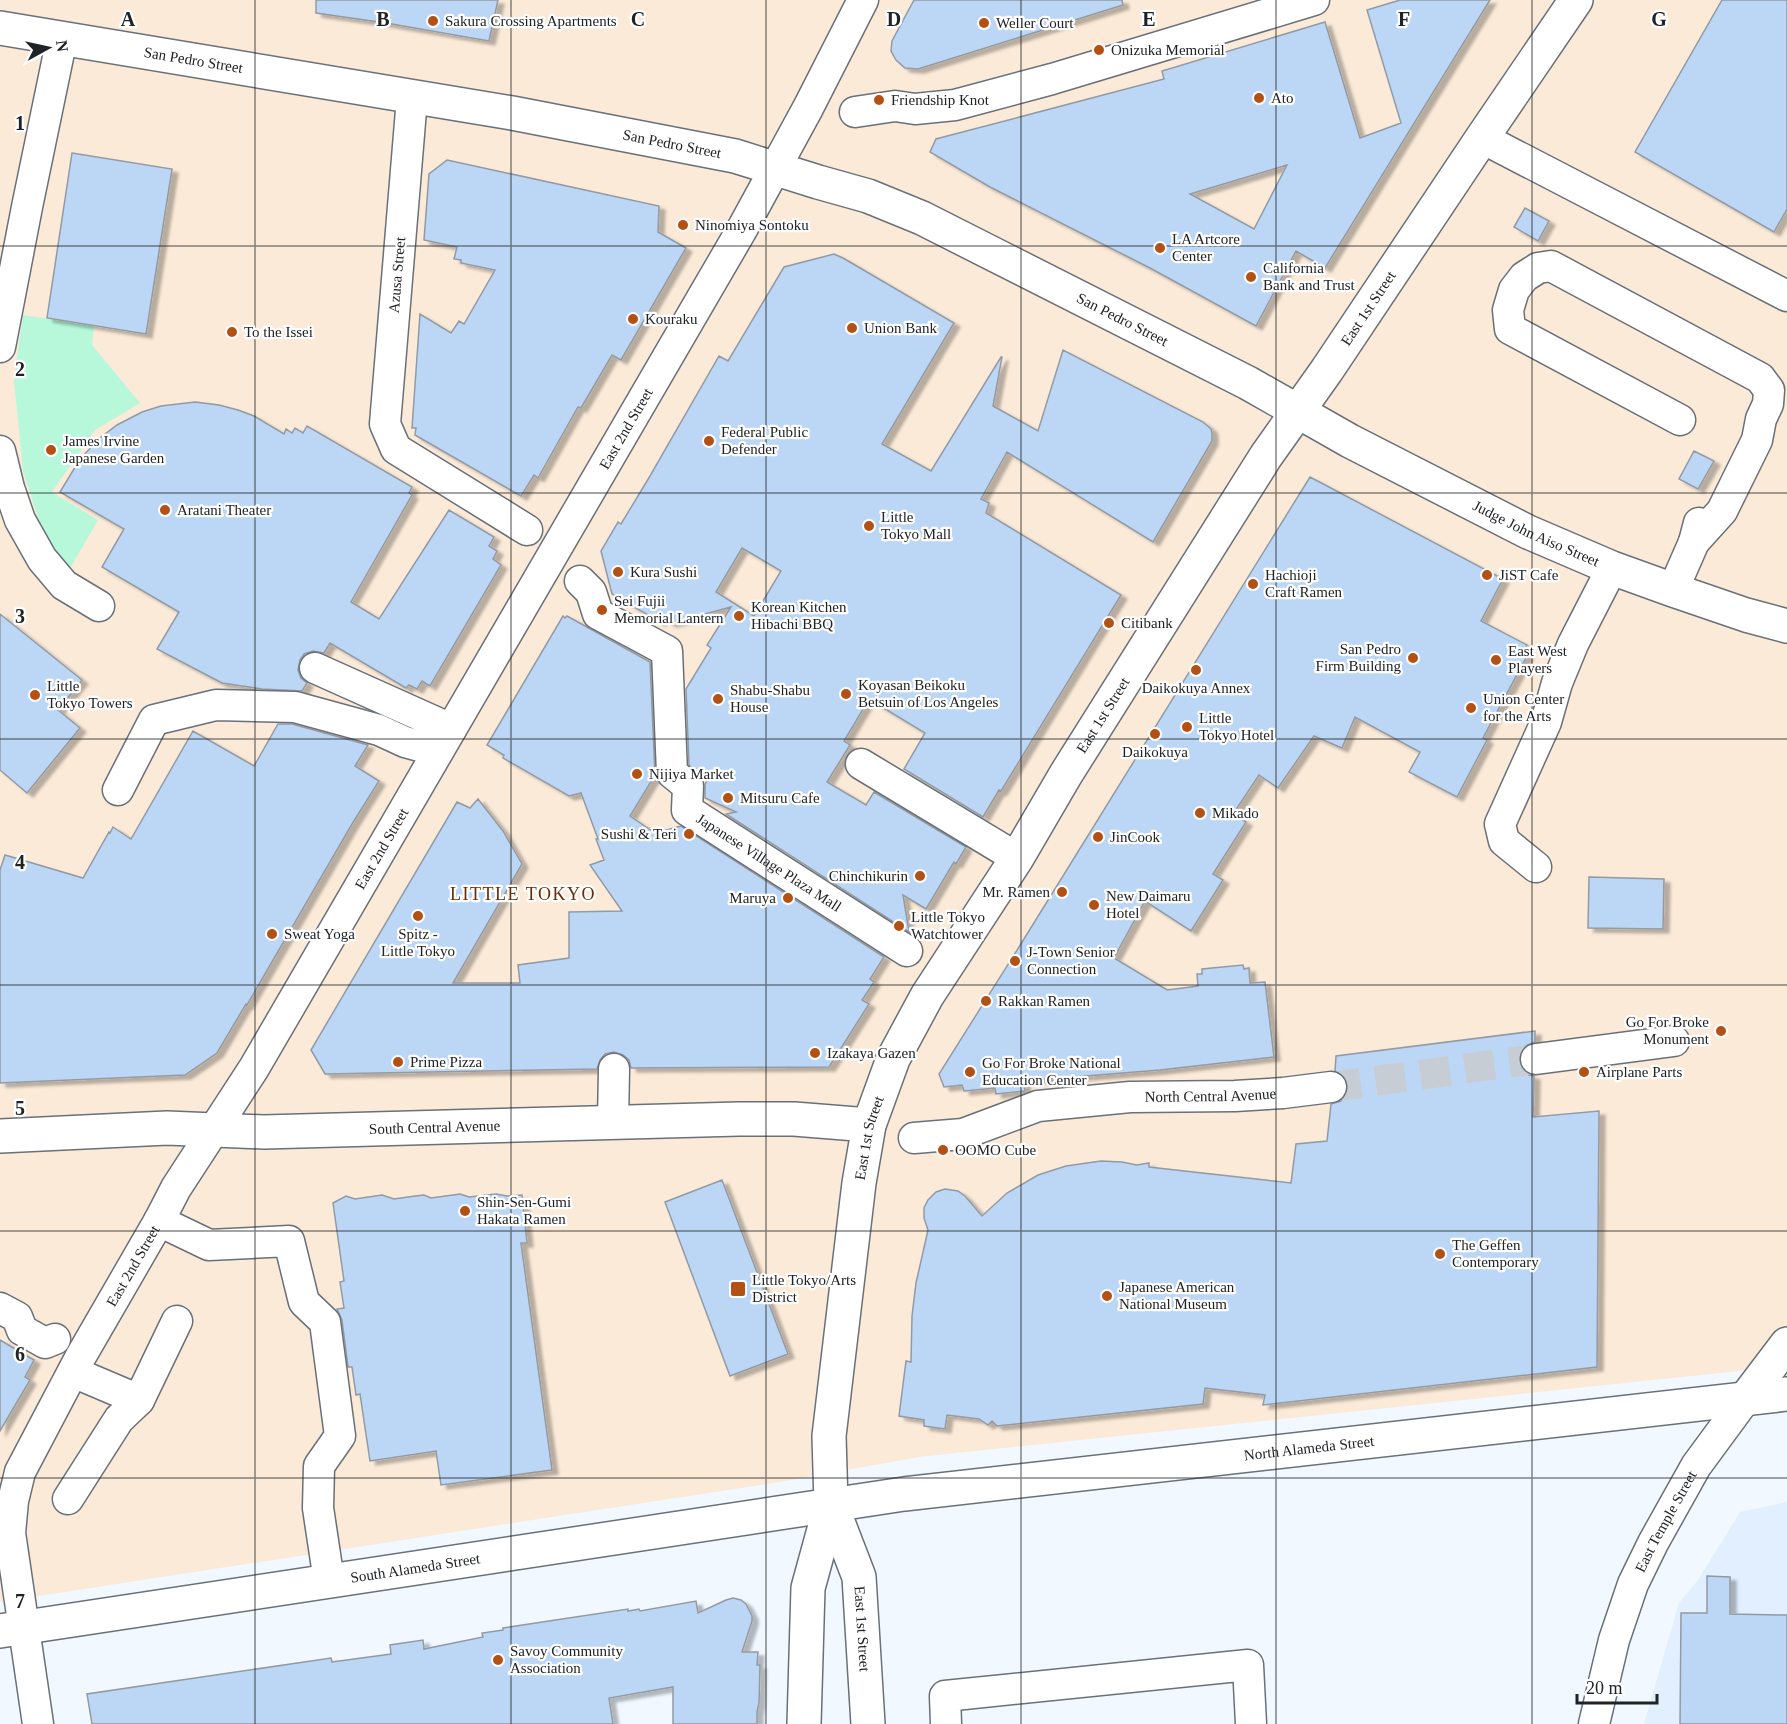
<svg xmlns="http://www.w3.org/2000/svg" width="1787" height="1724" font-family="'Times New Roman',serif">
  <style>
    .commercial { fill: #fbead8 }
    .built { fill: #e2efff }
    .green { fill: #b7f8da }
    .building { fill: #bcd7f5; stroke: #939aa3; stroke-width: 1.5; fill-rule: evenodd; filter: url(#shadow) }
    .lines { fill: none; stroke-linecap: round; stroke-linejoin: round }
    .minor-tunnel { stroke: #c7cdd4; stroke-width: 30; stroke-dasharray: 30 15; stroke-linecap: butt }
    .minor-casing { stroke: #697078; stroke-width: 33 }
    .major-casing { stroke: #697078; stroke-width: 36 }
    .minor { stroke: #fff; stroke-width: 30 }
    .major { stroke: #fff; stroke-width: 33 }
    .grid { fill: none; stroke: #202326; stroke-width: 1.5; stroke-opacity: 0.55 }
    .poi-dot { fill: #b35115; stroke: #fff; stroke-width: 2 }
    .labels { text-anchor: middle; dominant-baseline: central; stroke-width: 4.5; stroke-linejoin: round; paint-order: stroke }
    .poi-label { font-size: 15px; fill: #202326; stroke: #fff; text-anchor: start }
    .street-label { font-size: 15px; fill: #202326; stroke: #fff }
    .quarter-label { font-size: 18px; letter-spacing: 1.5px; fill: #6a2c06; stroke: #fff }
    .grid-label { font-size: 20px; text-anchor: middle; font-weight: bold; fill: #202326; stroke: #fff; stroke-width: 4.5; stroke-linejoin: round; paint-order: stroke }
  </style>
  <defs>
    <filter id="shadow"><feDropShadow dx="6" dy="4" stdDeviation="1.5" flood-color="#0004"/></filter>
  </defs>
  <rect width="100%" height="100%" fill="#f1f8ff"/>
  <path class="commercial" d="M0 0H1787V1364L1730 1372 919 1457 786 1481 0 1602Z"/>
  <path class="built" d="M1787 1502V1724H1644L1679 1603 1698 1580 1740 1512Z"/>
  <path class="green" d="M23 315 94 326 92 345 140 403 95 430 52 492 98 520 68 572 40 524 23 471 14 380Z"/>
  <path class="building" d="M316 0H498L489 41 386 23 316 13Z
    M914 0H1122L1123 5 918 69 905 68 896 60 891 51 892 41Z
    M1400 0H1490L1325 268 1296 251 1256 326 1150 268 990 187 930 152 936 139 1164 79 1162 71 1325 22 1360 138 1401 123 1367 10ZM1287 165 1254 229 1190 194Z
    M1722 0H1787V209L1774 232 1635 152Z
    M72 153 172 169 146 334 47 318Z
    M447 160 659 206 658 232 686 248 621 360 612 355 581 408 578 407 538 478 534 475 521 496 415 435 416 428H412L420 314 451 333 459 321 464 324 495 270 461 263V260L454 259 457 247 424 240 429 174Z
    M1525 208 1549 221 1538 241 1514 227Z
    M834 254 843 258 954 323 882 444 931 471 1001 357H1002L993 406 1038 431 1063 350 1203 422 1211 429 1212 433V441L1153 542 1007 452 981 499 989 503 986 513 1121 595 1001 791 999 790 983 817 904 769 925 733 869 699 844 741 850 745 827 782 866 805 874 792 966 847 956 864 954 862 926 909 903 895 909 932 726 814 736 812 705 798V784L707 781 689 765 686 689 711 648 707 645 731 607 671 623 660 616V622L612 594 601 551 618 522 621 524 650 476 719 356 728 361 784 267ZM742 548 781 571 754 616 716 592Z
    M195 402 219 405 238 410 254 416 284 434 286 429 292 433 295 428 303 433 307 426 412 487 409 493 412 495 351 602 379 619 449 510 494 537 489 546 497 551 493 559 501 565 430 686 422 681 417 689 409 685 406 688 330 643 324 653 313 651 304 654 300 660 298 670 301 678 307 683 302 691 262 689 222 683 157 649 179 612 102 567 124 529 60 492 80 459 101 437 117 425 142 412 161 406Z
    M1694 451 1714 461 1698 489 1679 479Z
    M1310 477 1503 579 1481 621 1527 645 1522 654 1527 656 1483 738 1487 740 1457 797 1409 772 1420 752 1355 717 1342 748 1314 736 1278 788 1259 775 1233 814 1246 822 1213 874 1223 880 1191 931 1145 901 1114 958 1167 990 1198 986 1197 974H1202V969L1243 965 1244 969 1249 968 1250 983 1265 982 1274 1057 1160 1070 1024 1081 1025 1091 996 1094 995 1088 964 1091 962 1085 944 1087 939 1074 1019 947Z
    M0 614 82 680 58 710 80 728 27 793 0 770Z
    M563 616 565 618 567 616 650 662 655 775 630 816 655 833 681 826 884 957 870 979 874 982 862 1000 869 1004 829 1067 631 1068 629 1060 623 1055 614 1052 605 1054 600 1060 597 1069 325 1074 311 1050 457 802 470 808 478 799 503 831 522 864 453 983H520L518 965 569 958V912L622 911 590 865 604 860 596 839H598L581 793 569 796 503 758 504 755 487 745Z
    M278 724H292L368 745 355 766 379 781 352 824 247 1005 246 1004 217 1053 185 1075 0 1083V870L5 855 83 878 109 832 110 833 113 827 131 839 193 731 254 766Z
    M1589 877 1664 879 1663 929 1588 928Z
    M1535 1031V1042L1525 1046 1520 1053 1519 1061 1523 1070 1529 1075 1534 1076 1533 1117 1599 1111 1597 1367 1263 1405 1265 1395 1205 1388 1203 1404 997 1426 992 1421 988 1425 979 1419 947 1415 945 1429 924 1426V1420L899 1416 906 1361 911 1362 912 1316 916 1283 928 1230 924 1218V1208L928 1200 936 1192 945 1189 958 1191 965 1196 982 1216 1007 1193 1038 1175 1066 1166 1101 1161 1122 1162 1137 1165 1149 1163V1167L1291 1183 1296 1144 1327 1141 1331 1104 1341 1101 1347 1093 1348 1084 1345 1077 1335 1071 1336 1056Z
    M722 1180 788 1354 730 1376 665 1202Z
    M460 1194 469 1197 496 1194 507 1196 522 1195 527 1243H521L552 1470 441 1485 436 1451 370 1461 360 1394 356 1395 352 1367H348L342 1320 337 1309 344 1308 340 1282 344 1281 333 1203 346 1196 355 1199 382 1195 394 1199 415 1196 424 1195 431 1198Z
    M0 1340 34 1360 25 1377 30 1380 0 1431Z
    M1707 1576 1730 1577V1614L1787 1615V1724H1680L1681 1613H1707Z
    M733 1598 741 1600 746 1604 752 1616V1621L742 1652H758L757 1665H760L759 1703 757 1712V1724H673V1687L609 1698 613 1724H92L87 1694 331 1658 332 1662 391 1654 390 1645 423 1640 424 1649 483 1637 482 1633 503 1630V1628L628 1609V1611L639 1609 640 1611 696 1601 698 1613 726 1600Z"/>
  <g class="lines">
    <path class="minor-tunnel" d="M1331 1087 1536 1059"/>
    <g class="minor-casing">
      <g id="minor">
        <path d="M412 98 385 424 396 449 527 530"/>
        <path d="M855 112 895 106 915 109 955 105 1052 79 1314 0"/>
        <path d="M1482 138 1787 296"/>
        <path d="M0 347 27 207 62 38"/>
        <path d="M1680 420 1510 329 1508 310 1514 290 1524 277 1538 268 1551 266 1760 378 1769 390 1768 404 1761 419 1757 440 1722 511 1694 542"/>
        <path d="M0 451 9 488 20 520 42 559 64 585 99 606"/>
        <path id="s1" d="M580 581 591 592 598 614 667 651 672 773 688 786 687 810 907 951"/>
        <path d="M1673 590 1694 542 1699 523"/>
        <path d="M315 668 451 729"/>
        <path d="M861 764 1017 858"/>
        <path d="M118 790 154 720 216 705 295 707 379 730 405 742 438 751"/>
        <path d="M1536 867 1504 841 1500 824 1546 722 1557 683 1573 644 1612 568"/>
        <path d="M1536 1059 1674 1041"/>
        <path d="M613 1122 614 1069"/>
        <path id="s2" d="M914 1138 963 1134 1038 1106 1130 1097 1235 1096 1283 1093 1331 1087"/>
        <path d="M159 1221 209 1245 289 1241 304 1302 325 1322 340 1436 319 1466 318 1508 329 1581"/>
        <path d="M0 1308 17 1317 22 1330 45 1343 55 1339"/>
        <path d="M73 1372 139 1400"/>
        <path d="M68 1499 119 1419 139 1400 177 1321"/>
        <path id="s3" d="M38 1724 10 1533 13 1501 20 1472 81 1356 159 1221 176 1188 254 1068 741 231 808 108 863 0"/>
        <path d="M946 1724 945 1696 1248 1665 1251 1724"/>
        <path id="s4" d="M1594 1724 1614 1640 1633 1584 1653 1543 1696 1466 1746 1398"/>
      </g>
    </g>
    <g class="major-casing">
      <g id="major">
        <path id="s5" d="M0 28 512 113 735 156 818 182 868 196 922 218 1248 383 1350 441 1528 532 1612 568 1673 590 1746 615 1787 626"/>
        <path id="s6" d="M0 1136 167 1128 264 1132 739 1119H794L869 1125"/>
        <path d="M1746 1398 1787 1344"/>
        <path id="s7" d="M831 1504 859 1577 868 1724"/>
        <path id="s8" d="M0 1631 904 1494 1787 1394"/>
        <path id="s9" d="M804 1724 808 1588 831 1504 829 1436 859 1183 869 1125 893 1059 927 996 1017 858 1066 774 1266 456 1327 370 1482 138 1576 0"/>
      </g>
    </g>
    <use href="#minor" class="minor"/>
    <use href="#major" class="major"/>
  </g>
  <path class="grid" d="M255 0V1724M511 0V1724M766 0V1724M1021 0V1724M1276 0V1724M1532 0V1724M0 246H1787M0 493H1787M0 739H1787M0 985H1787M0 1231H1787M0 1478H1787"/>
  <g class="poi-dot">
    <circle cx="433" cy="21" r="6"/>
    <circle cx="984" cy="23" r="6"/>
    <circle cx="1099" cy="50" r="6"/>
    <circle cx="1259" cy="98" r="6"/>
    <circle cx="879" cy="100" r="6"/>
    <circle cx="683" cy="225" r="6"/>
    <circle cx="1160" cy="248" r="6"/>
    <circle cx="1251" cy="277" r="6"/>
    <circle cx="633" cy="319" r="6"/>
    <circle cx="852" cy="328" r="6"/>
    <circle cx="232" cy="332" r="6"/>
    <circle cx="709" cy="441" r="6"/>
    <circle cx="51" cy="450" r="6"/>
    <circle cx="165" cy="510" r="6"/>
    <circle cx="869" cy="526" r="6"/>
    <circle cx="618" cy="572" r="6"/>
    <circle cx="1487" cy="575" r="6"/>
    <circle cx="1253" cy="584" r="6"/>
    <circle cx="602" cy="610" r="6"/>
    <circle cx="739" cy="616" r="6"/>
    <circle cx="1109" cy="623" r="6"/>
    <circle cx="1413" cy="658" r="6"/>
    <circle cx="1496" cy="660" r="6"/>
    <circle cx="1196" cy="670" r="6"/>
    <circle cx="846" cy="694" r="6"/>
    <circle cx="35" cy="695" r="6"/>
    <circle cx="718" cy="699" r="6"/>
    <circle cx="1471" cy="708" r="6"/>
    <circle cx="1187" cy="727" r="6"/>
    <circle cx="1155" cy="734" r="6"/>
    <circle cx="637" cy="774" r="6"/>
    <circle cx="728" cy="798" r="6"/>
    <circle cx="1200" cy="813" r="6"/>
    <circle cx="689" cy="834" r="6"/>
    <circle cx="1098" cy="837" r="6"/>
    <circle cx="920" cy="876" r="6"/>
    <circle cx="1062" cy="892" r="6"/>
    <circle cx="788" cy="898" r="6"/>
    <circle cx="1094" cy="905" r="6"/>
    <circle cx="418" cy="916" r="6"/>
    <circle cx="899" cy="926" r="6"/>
    <circle cx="272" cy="934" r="6"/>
    <circle cx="1015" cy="961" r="6"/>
    <circle cx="986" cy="1001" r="6"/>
    <circle cx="1721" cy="1031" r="6"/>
    <circle cx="815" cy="1053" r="6"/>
    <circle cx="398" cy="1062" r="6"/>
    <circle cx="970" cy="1072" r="6"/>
    <circle cx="1584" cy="1072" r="6"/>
    <circle cx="943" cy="1150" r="6"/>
    <circle cx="465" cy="1211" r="6"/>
    <circle cx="1440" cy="1254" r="6"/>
    <rect x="730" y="1281" width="16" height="16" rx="3"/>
    <circle cx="1107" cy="1296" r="6"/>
    <circle cx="498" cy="1660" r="6"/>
  </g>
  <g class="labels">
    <g class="poi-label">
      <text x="445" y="21">Sakura Crossing Apartments</text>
      <text x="996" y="23">Weller Court</text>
      <text x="1111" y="50">Onizuka Memorial</text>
      <text x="1271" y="98">Ato</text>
      <text x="891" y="100">Friendship Knot</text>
      <text x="695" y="225">Ninomiya Sontoku</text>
      <text x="1172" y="239">LA Artcore<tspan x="1172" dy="17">Center</tspan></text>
      <text x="1263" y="268">California<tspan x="1263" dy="17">Bank and Trust</tspan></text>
      <text x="645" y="319">Kouraku</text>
      <text x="864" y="328">Union Bank</text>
      <text x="244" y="332">To the Issei</text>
      <text x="721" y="432">Federal Public<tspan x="721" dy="17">Defender</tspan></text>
      <text x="63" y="441">James Irvine<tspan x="63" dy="17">Japanese Garden</tspan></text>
      <text x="177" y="510">Aratani Theater</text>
      <text x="881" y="517">Little<tspan x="881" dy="17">Tokyo Mall</tspan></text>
      <text x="630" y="572">Kura Sushi</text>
      <text x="1265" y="575">Hachioji<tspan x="1265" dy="17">Craft Ramen</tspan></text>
      <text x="1499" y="575">JiST Cafe</text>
      <text x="614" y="601">Sei Fujii<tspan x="614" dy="17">Memorial Lantern</tspan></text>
      <text x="751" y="607">Korean Kitchen<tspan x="751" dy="17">Hibachi BBQ</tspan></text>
      <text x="1121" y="623">Citibank</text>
      <text x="1401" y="649" text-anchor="end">San Pedro<tspan x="1401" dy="17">Firm Building</tspan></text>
      <text x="1508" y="651">East West<tspan x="1508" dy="17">Players</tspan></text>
      <text x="858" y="685">Koyasan Beikoku<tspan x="858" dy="17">Betsuin of Los Angeles</tspan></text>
      <text x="47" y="686">Little<tspan x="47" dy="17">Tokyo Towers</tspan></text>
      <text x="1196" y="688" text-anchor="middle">Daikokuya Annex</text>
      <text x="730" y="690">Shabu-Shabu<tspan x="730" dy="17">House</tspan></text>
      <text x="1483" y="699">Union Center<tspan x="1483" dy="17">for the Arts</tspan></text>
      <text x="1199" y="718">Little<tspan x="1199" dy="17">Tokyo Hotel</tspan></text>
      <text x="1155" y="752" text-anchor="middle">Daikokuya</text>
      <text x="649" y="774">Nijiya Market</text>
      <text x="740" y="798">Mitsuru Cafe</text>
      <text x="1212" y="813">Mikado</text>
      <text x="677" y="834" text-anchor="end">Sushi &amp; Teri</text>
      <text x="1110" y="837">JinCook</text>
      <text x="908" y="876" text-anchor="end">Chinchikurin</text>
      <text x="1050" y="892" text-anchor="end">Mr. Ramen</text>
      <text x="1106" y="896">New Daimaru<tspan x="1106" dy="17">Hotel</tspan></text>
      <text x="776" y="898" text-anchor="end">Maruya</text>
      <text x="911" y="917">Little Tokyo<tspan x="911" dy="17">Watchtower</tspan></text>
      <text x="284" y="934">Sweat Yoga</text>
      <text x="418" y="934" text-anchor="middle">Spitz -<tspan x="418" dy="17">Little Tokyo</tspan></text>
      <text x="1027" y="952">J-Town Senior<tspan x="1027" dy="17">Connection</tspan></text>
      <text x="998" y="1001">Rakkan Ramen</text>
      <text x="1709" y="1022" text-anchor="end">Go For Broke<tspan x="1709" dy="17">Monument</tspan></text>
      <text x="827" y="1053">Izakaya Gazen</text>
      <text x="410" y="1062">Prime Pizza</text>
      <text x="982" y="1063">Go For Broke National<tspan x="982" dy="17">Education Center</tspan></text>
      <text x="1596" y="1072">Airplane Parts</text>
      <text x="955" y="1150">OOMO Cube</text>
      <text x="477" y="1202">Shin-Sen-Gumi<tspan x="477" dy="17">Hakata Ramen</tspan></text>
      <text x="1452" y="1245">The Geffen<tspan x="1452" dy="17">Contemporary</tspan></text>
      <text x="752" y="1280">Little Tokyo/Arts<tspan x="752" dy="17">District</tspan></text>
      <text x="1119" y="1287">Japanese American<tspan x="1119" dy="17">National Museum</tspan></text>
      <text x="510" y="1651">Savoy Community<tspan x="510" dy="17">Association</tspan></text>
    </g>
    <g class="street-label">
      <text stroke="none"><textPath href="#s5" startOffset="196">San Pedro Street</textPath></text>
      <text stroke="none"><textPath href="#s5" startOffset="682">San Pedro Street</textPath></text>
      <text transform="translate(397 275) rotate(-85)">Azusa Street</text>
      <text stroke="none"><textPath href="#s9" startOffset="1564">East 1st Street</textPath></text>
      <text stroke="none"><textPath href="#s5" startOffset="1168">San Pedro Street</textPath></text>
      <text stroke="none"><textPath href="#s3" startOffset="1462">East 2nd Street</textPath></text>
      <text stroke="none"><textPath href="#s5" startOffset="1634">Judge John Aiso Street</textPath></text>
      <text stroke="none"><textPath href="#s9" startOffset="1078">East 1st Street</textPath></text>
      <text stroke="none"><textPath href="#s3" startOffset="976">East 2nd Street</textPath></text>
      <text stroke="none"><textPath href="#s1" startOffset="381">Japanese Village Plaza Mall</textPath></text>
      <text stroke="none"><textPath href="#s2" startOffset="302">North Central Avenue</textPath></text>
      <text stroke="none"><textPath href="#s6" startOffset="435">South Central Avenue</textPath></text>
      <text stroke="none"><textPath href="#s9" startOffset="592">East 1st Street</textPath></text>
      <text stroke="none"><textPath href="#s3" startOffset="490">East 2nd Street</textPath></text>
      <text stroke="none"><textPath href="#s8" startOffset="1322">North Alameda Street</textPath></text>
      <text stroke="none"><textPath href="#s4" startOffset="216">East Temple Street</textPath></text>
      <text stroke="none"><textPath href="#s8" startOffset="420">South Alameda Street</textPath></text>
      <text stroke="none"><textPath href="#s7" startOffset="130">East 1st Street</textPath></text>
    </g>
    <g class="quarter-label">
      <text x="523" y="894">LITTLE TOKYO</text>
    </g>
  </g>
  <g class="grid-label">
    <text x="128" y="26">A</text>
    <text x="383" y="26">B</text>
    <text x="638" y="26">C</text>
    <text x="894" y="26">D</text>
    <text x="1149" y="26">E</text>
    <text x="1404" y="26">F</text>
    <text x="1659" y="26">G</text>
    <text x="20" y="130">1</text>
    <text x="20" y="376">2</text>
    <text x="20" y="623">3</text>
    <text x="20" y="869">4</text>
    <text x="20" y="1115">5</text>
    <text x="20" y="1361">6</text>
    <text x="20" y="1608">7</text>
  </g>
  <g transform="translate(48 48) rotate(82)" stroke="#ffffff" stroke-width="4.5" paint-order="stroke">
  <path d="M0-4.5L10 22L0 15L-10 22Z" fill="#202326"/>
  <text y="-9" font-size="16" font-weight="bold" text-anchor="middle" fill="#202326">N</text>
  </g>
  <path d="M1577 1694v9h80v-9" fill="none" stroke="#202326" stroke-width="3"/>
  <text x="1586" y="1694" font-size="18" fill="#202326" stroke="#ffffff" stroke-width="4.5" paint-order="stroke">20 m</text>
</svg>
